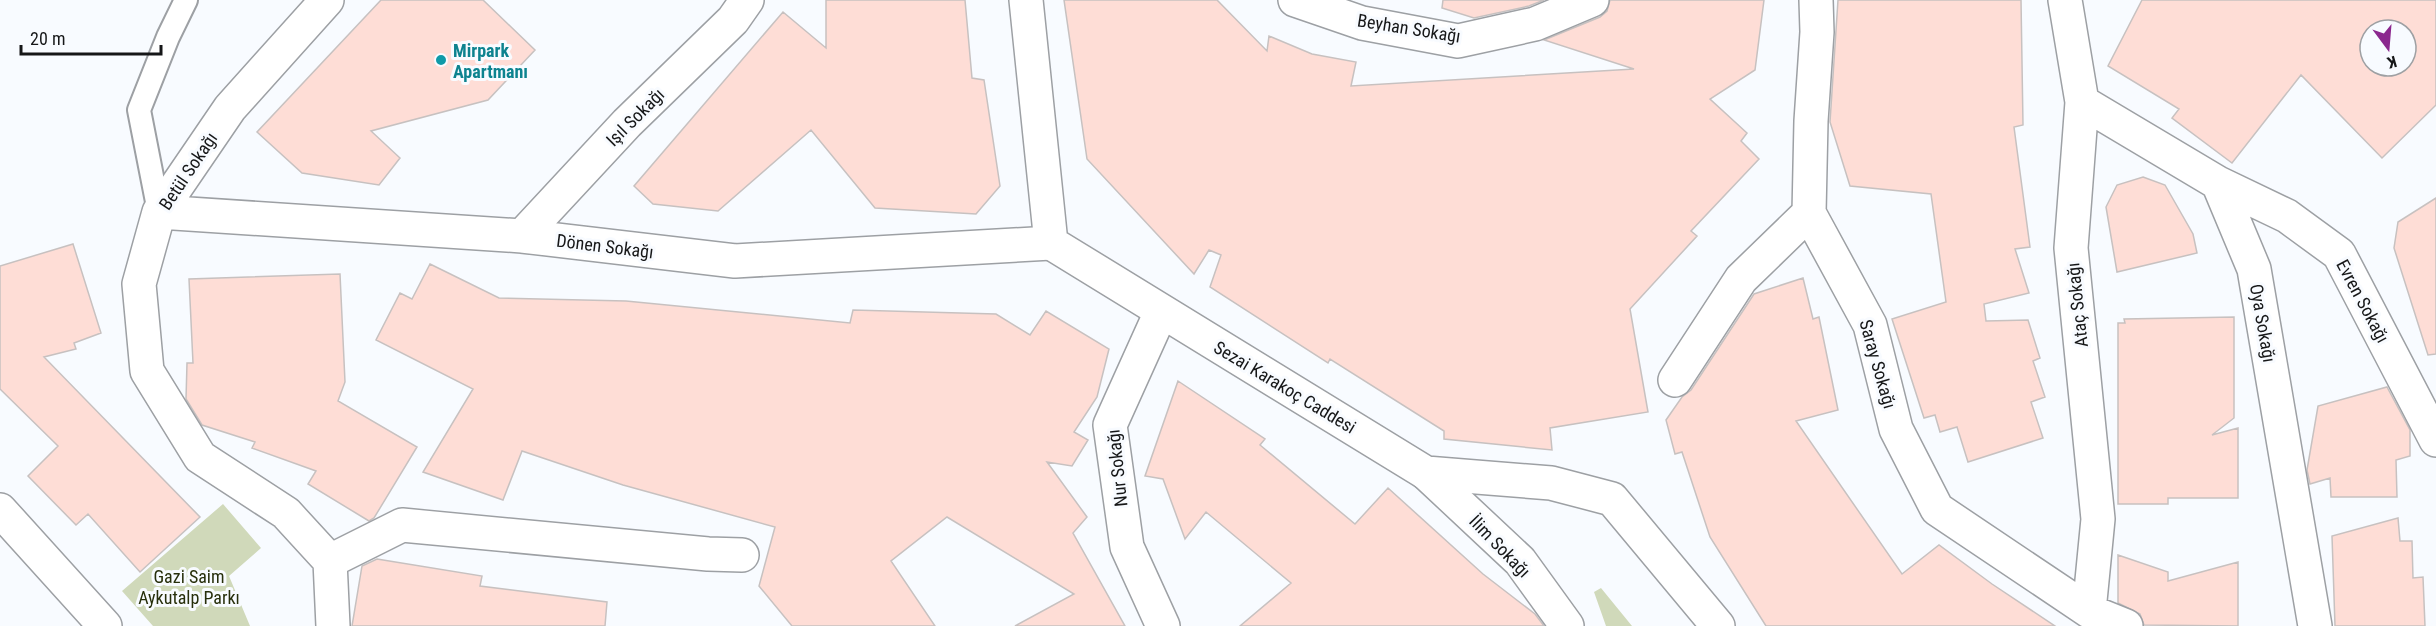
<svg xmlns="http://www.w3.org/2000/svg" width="2436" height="626" font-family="'Roboto Condensed',sans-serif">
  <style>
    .green { fill: #d0d9ba }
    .building { fill: #feddd6; stroke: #c7c1c0; stroke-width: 1.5; fill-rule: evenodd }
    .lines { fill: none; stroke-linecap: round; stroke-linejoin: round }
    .lane-casing { stroke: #9da0a4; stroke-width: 26 }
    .street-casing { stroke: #9da0a4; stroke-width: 36 }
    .secondary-casing { stroke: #9da0a4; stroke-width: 36 }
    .lane { stroke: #fff; stroke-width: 22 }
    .street { stroke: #fff; stroke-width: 33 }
    .secondary { stroke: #fff; stroke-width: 33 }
    .culture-dot { fill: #0f9aa8; stroke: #f8fbff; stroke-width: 2 }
    .labels { text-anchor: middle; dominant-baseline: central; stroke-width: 6; stroke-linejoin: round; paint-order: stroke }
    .street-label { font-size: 18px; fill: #161718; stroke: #f8fbff }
    .culture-label { font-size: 18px; font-weight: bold; fill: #0d838f; stroke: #f8fbff; text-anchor: start }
    .park-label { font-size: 18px; fill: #272f0b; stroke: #f8fbff }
  </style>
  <rect width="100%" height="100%" fill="#f8fbff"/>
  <path class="green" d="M223 504 261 548 229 576 250 626H153L122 591Z
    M1601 588 1632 626H1606L1594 592Z"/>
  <path class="building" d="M381 0H483L535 50 488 100 371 131 400 158 379 185 302 173 257 132Z
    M826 0H965L972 78 984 80 1000 186 976 214 875 208 811 130 718 211 653 204 634 186 783 12 826 48Z
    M1064 0H1217L1267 51 1269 36 1312 54 1356 62 1351 86 1634 69 1544 40 1600 17 1607 11 1610 0H1764L1755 70 1710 99 1747 133 1741 141 1759 159 1691 231 1697 236 1630 309 1648 412 1550 428 1552 450 1444 439V431L1330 359 1328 363 1210 287 1221 255 1209 250 1194 274 1087 159Z
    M1443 0H1544L1529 6 1474 18 1442 8Z
    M1838 0H2021L2023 125 2014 127 2030 247 2015 249 2029 293 1984 304 1986 321 2028 320 2040 358 2033 361 2045 397 2031 402 2043 438 1968 462 1957 427 1940 432 1935 415 1924 418 1892 319 1946 302 1931 194 1850 186 1830 122Z
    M2142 0H2436V105L2382 158 2301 75 2232 163 2172 118 2179 109 2108 66ZM2370 30H2406V66H2370Z
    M2143 177 2165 185 2193 234 2197 253 2117 272 2106 207 2117 185Z
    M2436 198V354L2428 355 2394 248 2398 222Z
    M73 244 101 333 74 343 76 349 44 357 200 517 140 572 88 514 76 525 28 476 58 446 0 389V266Z
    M430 264 499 298 626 301 850 323 853 310 996 314 1030 335 1046 311 1109 349 1097 397 1074 432 1088 440 1072 466 1047 462 1087 517 1073 533 1125 626H1015L1074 594 947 517 891 561 935 626H792L759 586 775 527 623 485 522 451 503 500 423 472 473 389 376 340 400 293 412 299Z
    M340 274 345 382 338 401 417 447 374 518 369 521 308 484 316 471 252 448 255 442 202 425 186 399 187 363H193L189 279Z
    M1803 278 1813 319 1819 317 1838 410 1796 421 1902 574 1939 545 1992 584 2055 626H1766L1710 537 1682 452 1675 454 1666 420 1682 397 1691 390 1754 294Z
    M2234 317V418L2212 435 2238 428V498H2168V504H2118V323H2125L2124 319Z
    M1178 381 1265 439 1260 445 1355 524 1388 488 1483 574 1535 614 1544 626H1240L1291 583 1206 512 1185 539 1163 479 1145 476Z
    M2387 387 2410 430V456L2396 460 2397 497H2331L2330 478 2310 484 2307 470 2318 406Z
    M2398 518 2400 541H2412L2413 578 2423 577 2425 626H2335L2332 536Z
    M2118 555 2168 572V581L2238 562V626L2144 625 2140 614 2118 603Z
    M377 559 482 576 480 586 607 602 605 626H352L362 566Z"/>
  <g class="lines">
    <g class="lane-casing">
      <path id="lane" d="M159 212 139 110 168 37 186 0"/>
    </g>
    <g class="street-casing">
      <path id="street" d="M327 0 230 108 159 212 139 284 147 371 200 457 286 513 330 561 333 626
        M1295 0 1362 23 1458 41 1535 24 1592 0
        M1816 0 1817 32 1811 121 1809 213 1870 325 1896 429 1937 509 2089 611 2126 626
        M2065 0 2082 102 2071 248 2098 519 2089 611
        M2082 102 2218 183 2254 269 2315 626
        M2218 183 2287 216 2339 254 2436 440
        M159 212 522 236 735 261 1051 243
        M522 236 627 123 733 20 747 0
        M1161 312 1110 425 1127 547 1163 626
        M1675 380 1741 279 1809 213
        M1426 473 1520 561 1567 626
        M330 561 402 525 708 554 742 555"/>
    </g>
    <g class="secondary-casing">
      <path id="secondary" d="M1026 0 1051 243 1426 473 1551 483 1612 499 1718 626
        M0 510 105 626"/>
    </g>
    <use href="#lane" class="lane"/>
    <use href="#street" class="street"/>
    <use href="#secondary" class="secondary"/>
  </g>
  <circle class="culture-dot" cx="441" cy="60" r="6"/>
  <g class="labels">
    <g class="street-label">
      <text transform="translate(1409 28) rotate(9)">Beyhan Sokağı</text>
      <text transform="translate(635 117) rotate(-45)">Işıl Sokağı</text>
      <text transform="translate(188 171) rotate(-56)">Betül Sokağı</text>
      <text transform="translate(605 246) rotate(7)">Dönen Sokağı</text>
      <text transform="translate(2363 301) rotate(62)">Evren Sokağı</text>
      <text transform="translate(2077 305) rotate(-96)">Ataç Sokağı</text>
      <text transform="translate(2263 323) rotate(80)">Oya Sokağı</text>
      <text transform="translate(1878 364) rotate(74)">Saray Sokağı</text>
      <text transform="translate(1285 387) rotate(31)">Sezai Karakoç Caddesi</text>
      <text transform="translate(1117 468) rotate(-96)">Nur Sokağı</text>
      <text transform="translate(1500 546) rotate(46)">İlim Sokağı</text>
    </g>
    <g class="culture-label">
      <text x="453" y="50">Mirpark<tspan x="453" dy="21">Apartmanı</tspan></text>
    </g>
    <g class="park-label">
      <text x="189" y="576">Gazi Saim<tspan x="189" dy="21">Aykutalp Parkı</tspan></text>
    </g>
  </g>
  <g transform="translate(2388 48) rotate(164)"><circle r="28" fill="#f8fbff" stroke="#9ea0a3" stroke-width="1.5"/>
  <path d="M0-4.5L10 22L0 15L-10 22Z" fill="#8b278e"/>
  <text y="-9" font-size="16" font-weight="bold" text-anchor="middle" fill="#161718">K</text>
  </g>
  <path d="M21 45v9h140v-9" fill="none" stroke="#161718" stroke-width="3"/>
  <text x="30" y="45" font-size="18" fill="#161718" stroke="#f8fbff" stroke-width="4.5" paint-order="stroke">20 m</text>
</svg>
